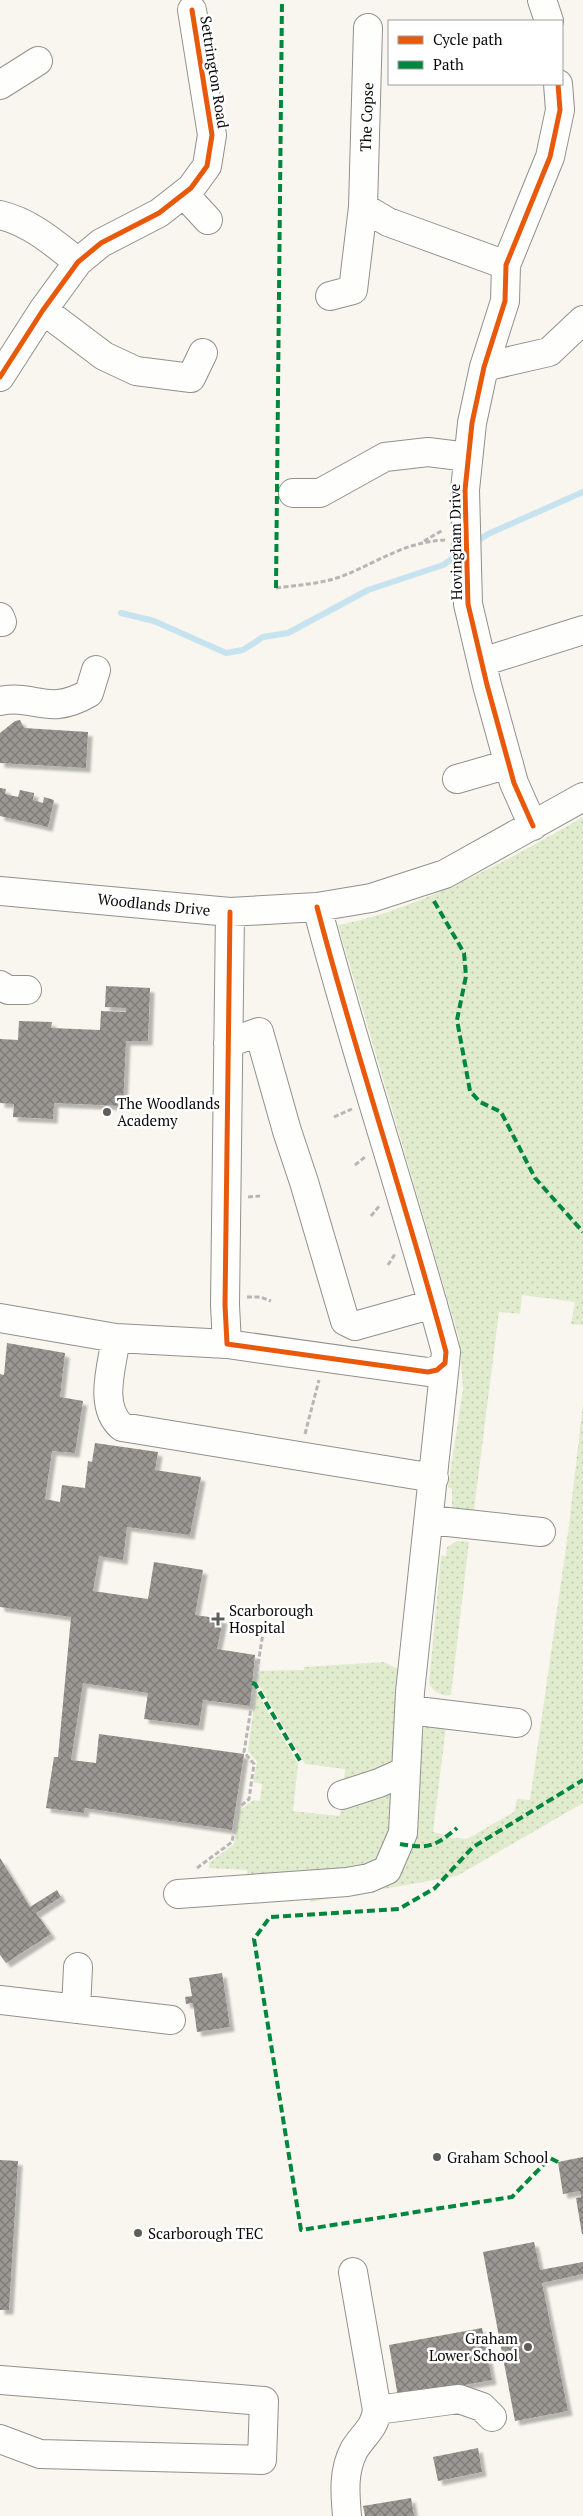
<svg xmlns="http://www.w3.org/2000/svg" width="583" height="2516" font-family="'PT Serif',serif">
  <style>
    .grass { fill: url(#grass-dots) }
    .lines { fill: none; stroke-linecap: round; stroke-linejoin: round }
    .stream { stroke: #c7e3f0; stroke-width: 6 }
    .building { fill: url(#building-cross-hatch); filter: url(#shadow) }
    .minor-casing { stroke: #91908d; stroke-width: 30 }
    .path { stroke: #b7b6b5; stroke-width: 3; stroke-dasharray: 5 2.5; stroke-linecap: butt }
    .minor { stroke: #fefefc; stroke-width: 28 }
    .quiet { stroke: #00873e; stroke-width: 4; stroke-dasharray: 8 4; stroke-linecap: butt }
    .cycleway-casing { stroke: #fff; stroke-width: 8 }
    .cycleway { stroke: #e8590c; stroke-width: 5 }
    .poi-dot { fill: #5d5d5a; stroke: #fff; stroke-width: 2 }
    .labels { text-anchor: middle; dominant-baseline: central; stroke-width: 5; stroke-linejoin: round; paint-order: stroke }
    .street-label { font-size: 15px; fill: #0a0a0a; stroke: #fff }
    .poi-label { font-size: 15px; fill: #0a0a0a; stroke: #fff; text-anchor: start }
  </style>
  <defs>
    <pattern id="grass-dots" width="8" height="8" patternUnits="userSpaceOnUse" patternTransform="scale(1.25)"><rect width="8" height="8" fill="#e1eccf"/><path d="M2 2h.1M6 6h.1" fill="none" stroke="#c0c9b0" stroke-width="1.8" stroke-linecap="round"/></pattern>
    <pattern id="building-cross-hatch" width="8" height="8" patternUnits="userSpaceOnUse" patternTransform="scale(1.25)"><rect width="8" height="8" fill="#9b9894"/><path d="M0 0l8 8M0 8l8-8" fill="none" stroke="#7d7a77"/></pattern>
    <filter id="shadow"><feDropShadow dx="4.5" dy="4.5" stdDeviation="1" flood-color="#0004"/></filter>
  </defs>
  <rect width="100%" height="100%" fill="#f8f6ee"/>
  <path class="grass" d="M583 817V1325L571 1324 575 1302 522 1295 520 1314 499 1312 474 1510 487 1513 452 1509V1489L448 1487 463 1389 459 1338 338 925C418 910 512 858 583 817Z
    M583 1404V1803L457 1876 310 1902V1891L407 1854 412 1846 424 1728 428 1724 446 1727 433 1832 445 1835 446 1837 467 1839 514 1812 517 1799 530 1800 568 1533Z
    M457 1541 469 1542 451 1695C441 1697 433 1691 429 1683L441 1556H446L447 1547Z
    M384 1662 406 1673 395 1765 344 1782 345 1769 305 1764 257 1681 259 1671 304 1670V1667Z
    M256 1691 298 1764 293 1811 340 1816 341 1804 392 1789 400 1797C396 1810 389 1842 383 1852 367 1876 276 1875 248 1877L247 1870 209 1868V1863L234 1844 239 1811 253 1800 260 1801 262 1784 253 1782 257 1762 248 1751Z"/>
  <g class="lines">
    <path class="stream" d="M473 544 488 534 583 492
      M121 613 154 621 226 653 243 650 263 637 288 633 368 590 443 565 459 554"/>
  </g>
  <path class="building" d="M20 720 24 728 88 732 86 768 0 763V733L15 721Z
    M0 788 6 789 5 794 18 797 20 790 34 793 33 800 43 803 44 797 54 800 48 827 0 816Z
    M106 986 150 988 148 1041H126L123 1106 54 1103 53 1119 13 1117 14 1104 0 1103V1039L18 1040 19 1021 52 1022 51 1028 100 1030 101 1011 126 1012V1008L105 1007Z
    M7 1343 65 1353 60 1397 83 1401 75 1453 52 1451 45 1499 60 1502 62 1485 85 1488 88 1461 92 1462 95 1443 158 1452 155 1470 201 1477 190 1535 127 1527 123 1560 99 1556 93 1591 148 1599 154 1562 203 1570 195 1615 223 1619 217 1649 255 1655 250 1706 203 1700 199 1726 144 1719 148 1693 83 1683 71 1760 96 1763 99 1734 244 1754 232 1830 85 1808 84 1813 46 1808 54 1757H58L71 1617 0 1607V1374L4 1375Z
    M0 1858 30 1907 57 1890 61 1897 36 1913 51 1934 6 1963 0 1955Z
    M222 1973 230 2027 197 2032 193 2003 186 2004 185 1997 192 1996 189 1978Z
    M583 2157V2234H582L576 2198 581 2197 580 2191 563 2194 558 2162Z
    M0 2160 18 2161 9 2310H0Z
    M534 2242 540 2270 583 2262V2274L542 2283 568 2411 515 2421 483 2252Z
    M482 2328 492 2380 398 2397 389 2345Z
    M478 2448 482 2472 438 2481 433 2457Z
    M411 2498 414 2516H365L363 2506Z"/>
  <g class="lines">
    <g class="minor-casing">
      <path id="minor" d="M542 0 549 21
        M368 28 363 207 388 222 506 265
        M0 85 38 61
        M184 194 208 220
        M0 215C30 222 54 243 78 262
        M330 296 353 290 363 207
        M43 310 104 356 136 371 191 378 203 353
        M484 367 549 352 583 320
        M0 377 43 310 78 262 101 243 159 213 191 188 207 166 212 135 192 10
        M293 493H320L385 457 428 452 468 457
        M0 617 2 622
        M482 662 583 630
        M0 701C36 694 48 717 89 693L96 670
        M457 779 509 764
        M533 826 514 783 487 685 468 604 465 490 472 423 484 367 505 301 506 265 550 157 560 110 558 84
        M0 891 230 912 317 907 371 898 445 874 583 797
        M230 912 225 1305 227 1344 428 1372 437 1370 445 1363 446 1352C406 1203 356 1056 317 907
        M0 985 8 990H27
        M228 1043 259 1032 287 1131 304 1182 345 1321 355 1326 433 1304
        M0 1318 116 1338 227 1344
        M116 1338C112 1366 98 1407 122 1427L434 1478
        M429 1520 541 1532
        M409 1710 517 1723
        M342 1795 379 1783 406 1771
        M178 1894 347 1882 369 1878 387 1870 403 1833 410 1692 445 1363
        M0 2000 171 2020
        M76 2009 78 1967
        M0 2380 264 2401 262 2460 40 2454 0 2439
        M377 2410 459 2399 482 2407 492 2417
        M347 2516C345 2493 343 2471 354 2450 363 2435 375 2428 377 2410L353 2272"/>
    </g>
    <path class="path" d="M424 541 443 530
      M276 588C298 585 319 584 340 577 377 563 403 542 445 540
      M334 1117 352 1109
      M355 1165 365 1157
      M248 1197 260 1196
      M371 1216 380 1205
      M388 1265 395 1254
      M247 1297H260L271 1301
      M305 1434 319 1380
      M197 1868 232 1842 238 1808 249 1799 254 1764 244 1752 263 1633"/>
    <use href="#minor" class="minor"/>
    <path class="quiet" d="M276 588 282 0
      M434 901 464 953 466 976 457 1020 470 1091 480 1102 501 1112 535 1178 583 1232
      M252 1683 255 1684 302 1764
      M400 1844C429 1849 434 1847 457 1828
      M558 2162 550 2158 512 2197 301 2230 254 1939 270 1917 399 1909 435 1888 473 1847 583 1780"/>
    <g class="cycleway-casing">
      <path id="cycleway" d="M0 377 43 310 78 262 101 243 159 213 191 188 207 166 212 135 192 10
        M533 826 514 783 487 685 468 604 465 490 472 423 484 367 505 301 506 265 550 157 560 110 558 84
        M230 912 225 1305 227 1344 428 1372 437 1370 445 1363 446 1352C406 1203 356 1056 317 907"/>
    </g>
    <use href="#cycleway" class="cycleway"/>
  </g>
  <g class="poi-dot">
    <circle cx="107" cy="1112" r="5"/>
    <path d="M215.5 1611.5h5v5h5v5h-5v5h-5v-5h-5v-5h5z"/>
    <circle cx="437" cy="2157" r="5"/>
    <circle cx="138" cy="2233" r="5"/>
    <circle cx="528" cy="2347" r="5"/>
  </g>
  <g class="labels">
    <g class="street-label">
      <text transform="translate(215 72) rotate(81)">Settrington Road</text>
      <text transform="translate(366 117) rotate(-88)">The Copse</text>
      <text transform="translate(455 542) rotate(-91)">Hovingham Drive</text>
      <text transform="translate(154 904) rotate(6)">Woodlands Drive</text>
    </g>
    <g class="poi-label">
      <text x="117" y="1103">The Woodlands<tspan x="117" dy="17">Academy</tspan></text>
      <text x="229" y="1610">Scarborough<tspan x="229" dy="17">Hospital</tspan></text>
      <text x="447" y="2157">Graham School</text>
      <text x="148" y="2233">Scarborough TEC</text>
      <text x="518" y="2338" text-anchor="end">Graham<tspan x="518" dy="17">Lower School</tspan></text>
    </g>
  </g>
  <rect x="388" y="20" width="175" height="65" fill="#ffffff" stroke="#9d9d9d"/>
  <rect x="398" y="36" width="25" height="8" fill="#e8590c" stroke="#9d9d9d"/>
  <text x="433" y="45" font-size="15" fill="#0a0a0a">Cycle path</text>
  <rect x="398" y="61" width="25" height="8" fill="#00873e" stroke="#9d9d9d"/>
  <text x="433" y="70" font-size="15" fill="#0a0a0a">Path</text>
</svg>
